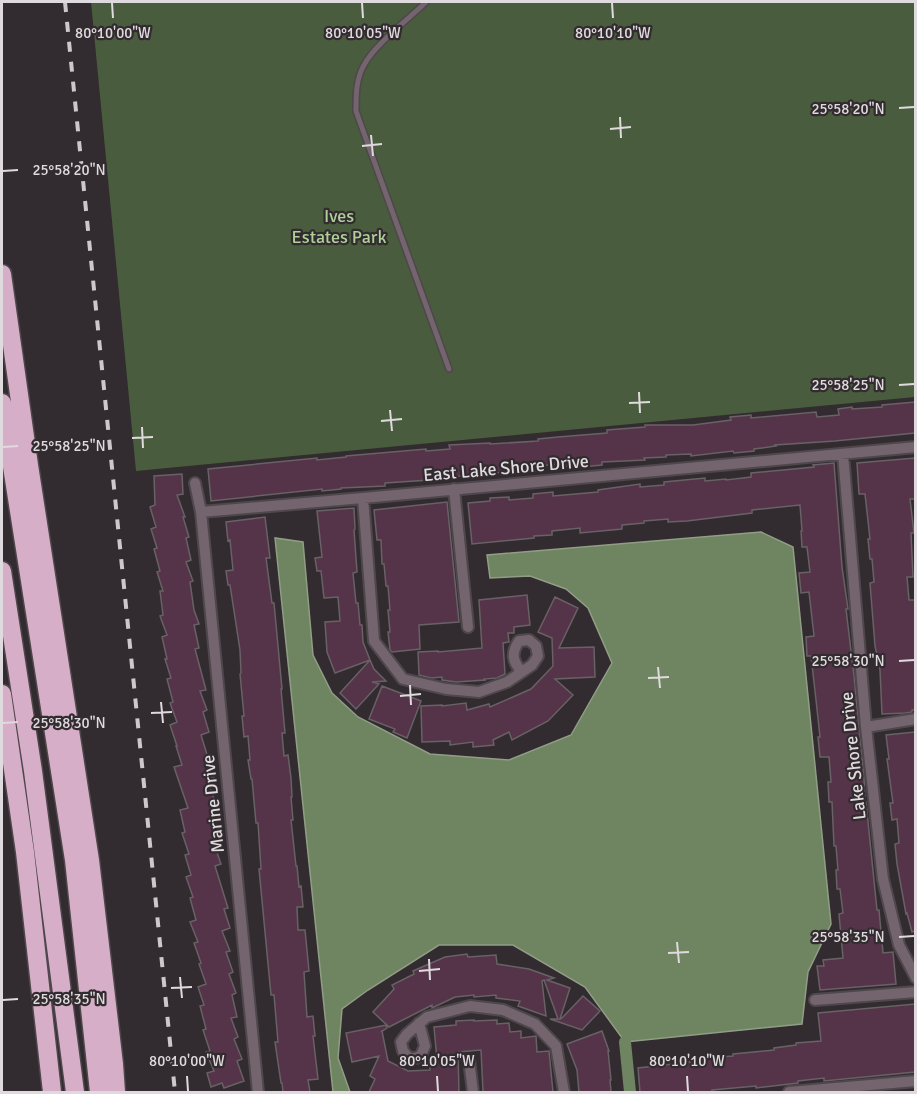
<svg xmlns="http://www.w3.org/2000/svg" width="917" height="1094" font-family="Signika,sans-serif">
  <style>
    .green { fill: #4a5c3e }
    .water { fill: #6f8461; stroke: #919e86; stroke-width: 1.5 }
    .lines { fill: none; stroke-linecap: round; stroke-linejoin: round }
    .canal { stroke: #6f8461; stroke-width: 12 }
    .building { fill: #55344a; stroke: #686165; stroke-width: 1.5 }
    .lane-casing { stroke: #4e474b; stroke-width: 8 }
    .street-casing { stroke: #4e474b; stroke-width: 14 }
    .highway-casing { stroke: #4e474b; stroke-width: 21 }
    .lane { stroke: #74646e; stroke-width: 5 }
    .street { stroke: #74646e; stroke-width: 10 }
    .highway { stroke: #d6aec7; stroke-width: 18 }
    .rail { stroke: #cdc8cb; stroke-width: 4; stroke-dasharray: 10 10; stroke-linecap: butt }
    .ticks { fill: none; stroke: #dfdadd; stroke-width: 2 }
    .labels { text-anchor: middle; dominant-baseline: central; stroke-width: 4.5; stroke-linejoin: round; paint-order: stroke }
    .park-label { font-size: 18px; fill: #add197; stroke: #322b2f }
    .street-label { font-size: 18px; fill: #dfdadd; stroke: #322b2f }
    .ticks-label { font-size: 15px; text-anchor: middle; fill: #dfdadd; stroke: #322b2f; stroke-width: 4.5; stroke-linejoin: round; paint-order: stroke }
  </style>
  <rect width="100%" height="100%" fill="#322b2f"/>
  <path class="green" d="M91 2H913L916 4 915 397 136 471Z"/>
  <path class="water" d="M761 532 793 547 831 924 808 972 802 1024 625 1042 585 987 513 945H439L368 990 342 1009 338 1058 350 1092H333L275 538 303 542 313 655 332 693 358 717 430 754 509 760 571 735 612 663 588 608 566 589 530 576 490 578 487 555Z"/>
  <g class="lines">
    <path class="canal" d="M625 1042 630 1092"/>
  </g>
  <path class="building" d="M915 402V433L835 441 775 445 776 446 754 449V451L734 453 733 451 691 456V454L666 455V457L644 458 645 460 602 462V465L582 467V465L561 467V464L537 466V471L471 474V475L437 478 428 479 429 480 385 483V486L341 488V489L322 491V489L211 501 208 469 317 458V460L346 457V456L426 449V451L450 449 449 445 490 443V444L538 441V439L558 437 607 433V430L645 427V425H693L731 420 730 417 751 415V418L816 412 817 417 839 415 838 409 852 407V409L882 407V405Z
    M915 458V499H910L914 533H911L913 577H907L909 600H915V710H912V712L905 713 882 714 880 670 875 646 870 583 874 582 872 559H870L868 539H870L865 494H859L857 463Z
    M834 463 842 567 848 609H846L854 676 864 777 865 802H866L877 910H879L883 953 893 952 896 984 820 990 817 966H824L823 960 843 958 839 914 843 913 840 889H837L836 870H838L836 846H834L832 802H829L828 782H831L829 757H820L818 737H820L816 700 811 656H807L806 637 814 636 809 592 801 593 799 573 810 572 807 547H802L801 531H802L800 505 752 510V513L687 521 668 522V519L644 521V523L622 525V529L580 533V528L552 531V535L534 536V538L472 544 468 503 490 501V498L509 497V500L533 498V494L553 492V496L598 492V490L640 484V487L664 485V482L705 478V481L726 479V480L751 477V473L814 467 813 465Z
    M182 474 183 494 177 495 185 517H183L189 537 186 538 191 560 186 562 193 581 190 582 194 610 199 624 194 625 199 648 195 649 206 690 200 691 207 710 203 712 209 732 201 735 214 777 207 779 214 799H213L218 821 213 822 219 842 214 844 221 864 215 866 228 908 224 909 230 928 222 931 230 951 226 952 233 972 229 974 236 993 232 995 237 1017 231 1018 238 1037 234 1039 242 1059 237 1061 244 1081 224 1088 222 1083 211 1087 207 1073 214 1071 206 1052 210 1051 203 1030 206 1029 200 1006 204 1005 198 987 206 984 199 964 201 963 194 943 198 942 190 922 196 920 190 898 193 897 186 877 191 875 185 855 189 854 182 833 185 832 180 810 188 808 174 767 182 765 176 746H177L170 725 177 722 170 703 173 702 167 679 171 678 165 659H167L162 637 167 635 160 616 163 615 160 591H163L157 572 160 571 154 549 157 548 151 529 156 527 150 507 155 505 154 476Z
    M447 502 459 622 419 625 420 649 392 652 390 650 388 632H390L388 610H390L388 586H386L384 564H382L381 540H377L374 510Z
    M354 508 355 529 354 530 357 572 353 573 356 603H358L360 625H362L363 642 370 660 335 673 327 652 325 622 340 621 338 597 324 598 321 571H317L315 558 322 557 317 511Z
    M265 517 270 558H266L272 603H274L282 689H281L285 733H282L284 756 288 755 291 778 292 797H291L293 820H291L296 866H297L299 887 301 886 303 907H297L298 930H305L309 971 304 972 307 1017 313 1016 315 1036H313L318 1079 308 1080 310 1092H283L282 1083H281L275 1042H278L274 995H271L259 869H261L258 823H256L252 779H251L248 760H250L248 736 244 737 242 716H244L240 674 241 673 240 650 230 585H228L226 571 233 570 230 540 228 541 226 522Z
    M527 595 530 625 514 627V633H508L509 642 503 643 505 674 497 678 484 679 485 680 456 682 442 680V677L431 678 419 675 418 652 438 651V652L482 648 479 600Z
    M555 597 578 608 559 648 594 647 595 677 555 679 573 695 548 721 512 740 509 732 493 740 494 745 473 747V742L450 745V741L422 742 421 706 442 705V706L466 703 467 710 489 704 490 707 531 689 553 666 552 638 538 632Z
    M370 660 374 669 386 681 372 682 379 684 356 709 340 693Z
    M382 686 421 701 407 738 393 732 395 729 369 719Z
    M915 732V931L912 932 907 913 906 914 897 864 895 844 899 843 897 819 892 820 890 803H893L887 759H889L886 735Z
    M467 954 468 957 496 955 497 964 529 969 554 978 547 980 570 988 560 1019 562 1018 583 996 600 1011 582 1030 550 1019H558L544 980 542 981 546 1016 518 1006 520 1001 496 998V995L474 997V995L455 997 432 1008V1005L389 1027 373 1012 394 989 392 985 414 974 413 971 445 957Z
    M915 1004V1072L824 1081V1078L798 1081V1083L756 1088V1086L712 1090V1092H640L638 1068 690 1062 689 1059 733 1056V1054L774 1050V1048L796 1045V1043L821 1041 818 1013Z
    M474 1020V1021L497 1020V1024L509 1023 510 1032 521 1031V1038L536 1036 537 1052 549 1051 553 1092H483L481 1050 458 1052 459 1092H369L375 1079 370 1076 379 1056 352 1062 346 1033 386 1025 387 1028 381 1032 382 1031 388 1061 408 1071 430 1070 429 1060H437L434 1027 456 1025V1021Z
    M602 1031 609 1051H608L611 1080H610L611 1092H579L577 1070 567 1044Z"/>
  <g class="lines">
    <g class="lane-casing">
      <path id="lane" d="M426 2C409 19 375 44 364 65 356 79 356 95 356 111L449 369"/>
    </g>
    <g class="street-casing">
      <path id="street" d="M843 454 866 727 883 879 899 945 916 978
        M195 483 201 512 363 498 916 447
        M454 489 468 627
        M363 498 374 641 403 679 446 689 479 692 507 682 532 665 538 656 536 646 529 640 519 641C511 653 512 661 522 672
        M201 512 258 1092
        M866 727 916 719
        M815 1000 916 992
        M419 1023 425 1046 421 1055 416 1058H409L403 1051 401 1042 407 1034 427 1017 470 1006 503 1010 535 1024 556 1046 564 1092
        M469 1060 473 1092
        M789 1092 916 1081"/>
    </g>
    <g class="highway-casing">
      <path id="highway" d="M2 274 29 465 90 860 114 1064 116 1092
        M2 403 74 860 99 1092
        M2 571 33 771 75 1092
        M2 694 25 852 52 1092"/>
    </g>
    <use href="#lane" class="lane"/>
    <use href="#street" class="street"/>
    <use href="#highway" class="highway"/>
    <path class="rail" d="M65 2 175 1092"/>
  </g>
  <path class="ticks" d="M112 3 113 18M362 3 363 18M612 3 613 18M899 108 914 107M620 117 621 138M610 129 631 127M371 135 373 156M362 146 382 144M3 171 18 170M899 385 914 384M639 392 640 413M629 403 650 402M390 410 392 431M381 421 402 419M142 427 143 448M132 438 153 437M3 447 18 446M899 661 914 660M658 667 660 688M648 678 669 677M410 685 411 705M400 696 421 694M161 702 163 723M151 713 172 712M3 723 18 722M899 937 914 936M677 942 679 963M668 953 689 952M429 959 430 980M419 971 440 969M180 977 182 998M171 988 192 987M3 1000 18 999M187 1076 188 1091M437 1076 438 1091M687 1076 688 1091"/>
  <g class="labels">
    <g class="park-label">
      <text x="339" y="216">Ives<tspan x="339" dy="21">Estates Park</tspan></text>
    </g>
    <g class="street-label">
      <text transform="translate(506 468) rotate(-5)">East Lake Shore Drive</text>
      <text transform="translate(853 756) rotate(-96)">Lake Shore Drive</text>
      <text transform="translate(213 804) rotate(-96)">Marine Drive</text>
    </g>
  </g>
  <g class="ticks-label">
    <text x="113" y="38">80°10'00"W</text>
    <text x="363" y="38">80°10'05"W</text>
    <text x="613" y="38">80°10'10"W</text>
    <text x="848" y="114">25°58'20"N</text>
    <text x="69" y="175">25°58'20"N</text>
    <text x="848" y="390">25°58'25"N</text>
    <text x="69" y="451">25°58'25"N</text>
    <text x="848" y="666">25°58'30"N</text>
    <text x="69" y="728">25°58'30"N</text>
    <text x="848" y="942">25°58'35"N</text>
    <text x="69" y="1004">25°58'35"N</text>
    <text x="187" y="1066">80°10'00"W</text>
    <text x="437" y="1066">80°10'05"W</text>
    <text x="687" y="1066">80°10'10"W</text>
  </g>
  <rect width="917" height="1094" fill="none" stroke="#dfdadd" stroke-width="6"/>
</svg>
